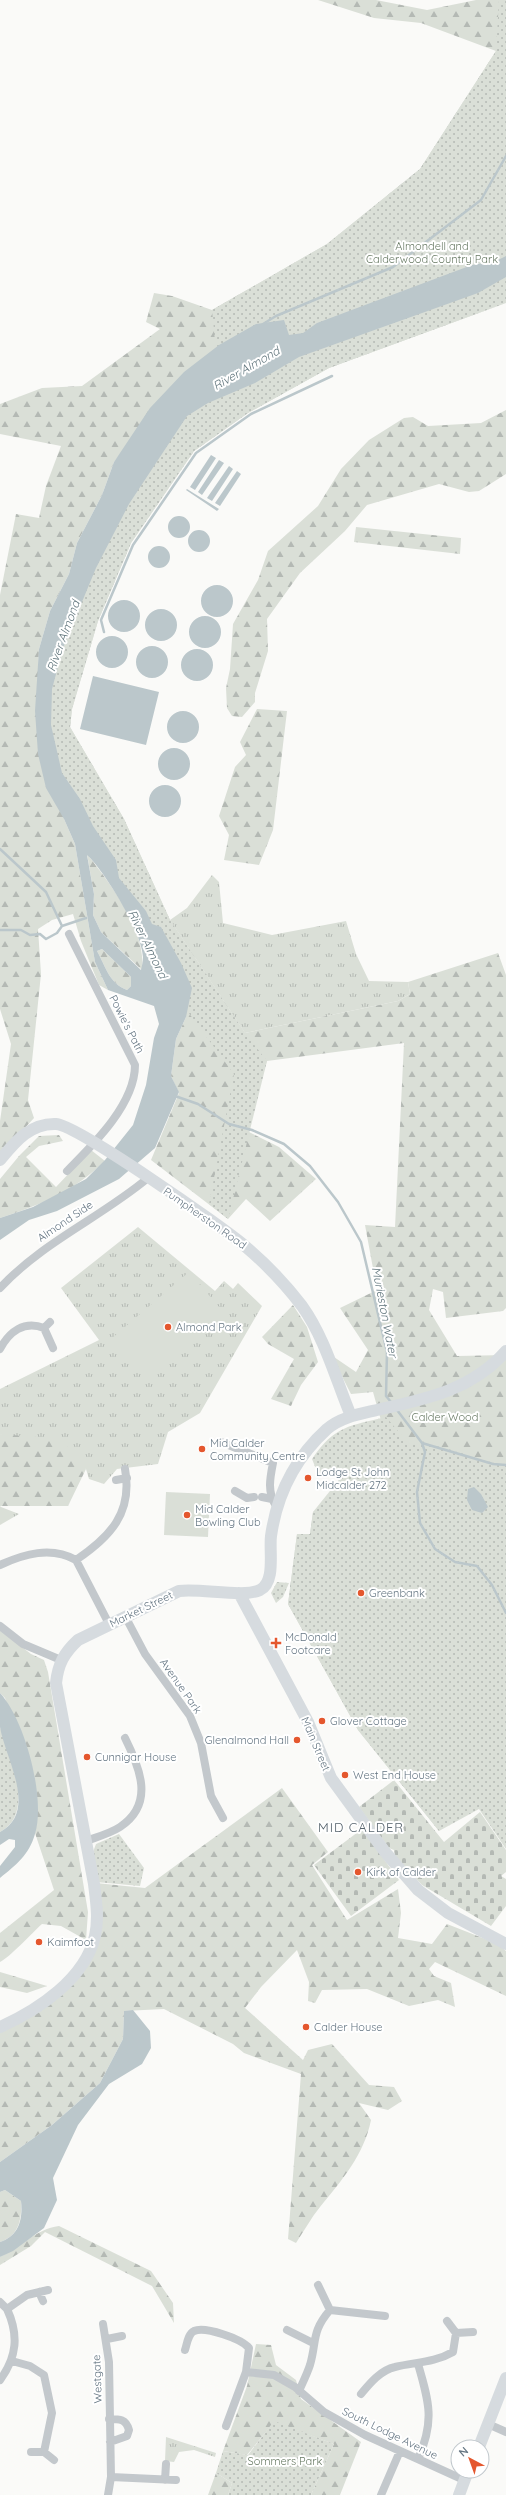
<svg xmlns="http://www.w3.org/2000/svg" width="506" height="2495" font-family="Quicksand,sans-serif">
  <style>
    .grass { fill: url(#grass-tufts) }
    .forest { fill: url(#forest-firs) }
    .cemetery { fill: url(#cemetery-stones) }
    .park { fill: url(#park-dots) }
    .pitch { fill: #dadfd7 }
    .water { fill: #bbc7cb; fill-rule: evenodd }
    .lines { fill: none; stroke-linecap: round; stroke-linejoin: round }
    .stream { stroke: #bbc7cb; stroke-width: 2.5 }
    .street { stroke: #c3c8cc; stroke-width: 8 }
    .secondary { stroke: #d6dbdf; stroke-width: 12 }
    .poi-dot { fill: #e4572e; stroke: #fff; stroke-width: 1.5 }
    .labels { text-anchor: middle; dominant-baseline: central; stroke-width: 4; stroke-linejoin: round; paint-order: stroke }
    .park-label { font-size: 11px; fill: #687a64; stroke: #fff }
    .street-label { font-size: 11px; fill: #657683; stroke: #fff }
    .poi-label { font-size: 11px; fill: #657683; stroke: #fff; text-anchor: start }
    .water-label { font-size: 12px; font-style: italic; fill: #60757c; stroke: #fff }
    .quarter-label { font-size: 13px; letter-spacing: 1px; fill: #57646e; stroke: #fff }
  </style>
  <defs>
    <pattern id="grass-tufts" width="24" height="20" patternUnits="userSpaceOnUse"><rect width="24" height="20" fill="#dadfd7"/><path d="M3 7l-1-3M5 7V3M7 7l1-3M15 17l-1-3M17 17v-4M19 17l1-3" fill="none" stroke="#b4b9b4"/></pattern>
    <pattern id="forest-firs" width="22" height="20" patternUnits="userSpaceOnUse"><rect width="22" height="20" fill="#dadfd7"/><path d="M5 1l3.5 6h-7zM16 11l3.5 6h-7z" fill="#b4b9b4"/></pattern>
    <pattern id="cemetery-stones" width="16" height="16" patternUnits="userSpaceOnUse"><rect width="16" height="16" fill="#dadfd7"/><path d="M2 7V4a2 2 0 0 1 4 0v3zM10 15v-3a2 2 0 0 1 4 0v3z" fill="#b4b9b4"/></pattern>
    <pattern id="park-dots" width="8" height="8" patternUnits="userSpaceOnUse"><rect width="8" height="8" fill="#dadfd7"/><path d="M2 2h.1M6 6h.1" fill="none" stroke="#b4b9b4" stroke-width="1.8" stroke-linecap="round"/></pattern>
  </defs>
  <rect width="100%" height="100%" fill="#fafaf8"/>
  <path class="grass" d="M212 875 219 882 223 923 272 935 346 921 356 954 369 981 408 982 410 994 398 1001 245 1033 170 920 187 908Z
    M138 1227 215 1291 224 1281 233 1289 238 1283 262 1306 200 1413 168 1432 158 1464 117 1469 104 1484 89 1479 86 1469 0 1434V1389L99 1340 61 1288Z
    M0 1506 1 1507 19 1514 0 1525Z
    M166 2437 216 2453 215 2457 194 2450 179 2452 174 2462 165 2461Z"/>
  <path class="forest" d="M318 0H376L427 10 476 0H506V156L132 439 114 462 102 495 77 543 69 574 50 611 39 649 38 679 64 819 75 844 95 962 108 990 99 985 81 941 73 914 52 920 38 929 41 974 28 1100 34 1118 0 1155V1121L11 1044 0 1009V595L16 514 39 518 46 486 61 446 0 434V404L42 388 82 386 160 329 146 322 154 293 172 296 212 310 327 244 420 169 496 51 421 23 374 18Z
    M506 303 329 368 248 413 194 451 131 543 98 621 72 709 70 727 124 819 170 920 245 1033 398 1001 410 994 408 982 498 953 506 975V1308L503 1311 446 1318 443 1292 433 1289 429 1310 457 1356 506 1355V1582L439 1831 358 1730 288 1604 297 1534H310L313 1512 393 1463 373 1392 351 1394 331 1355 356 1372 368 1350 340 1308 377 1290 365 1225 395 1227 404 1043 267 1061 245 1130 279 1147 316 1179 270 1221 246 1199 228 1219 151 1160 179 1093 171 1076 176 1039 186 1017 52 689 187 416Z
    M506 410V474L479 491 469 492 439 484 367 505 345 531 300 573 267 619 268 651 255 693V702L242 717 232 716 227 708 226 688 230 669 233 624 258 580 268 551 318 506 341 469 369 440 404 418 413 417 428 426 481 423Z
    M356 527 461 538 460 554 354 542Z
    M257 709 287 711 273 830 259 865 224 860 229 835 219 816 235 767 246 755 240 742Z
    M87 854C110 883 147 931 142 970L101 932 93 915 94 894Z
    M102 949 131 977V986L127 990C109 983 106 967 97 951Z
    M59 1135 63 1141 39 1146 26 1157 56 1187 91 1150 105 1161C74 1191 41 1205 0 1218V1179L19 1156 39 1136Z
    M293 1305 307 1327 318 1362 301 1385 291 1406 271 1399 294 1359 268 1344 262 1337Z
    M0 1434 61 1439 86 1469 68 1506H0Z
    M0 1630 31 1654 44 1660 48 1672 88 1912 86 1940 61 1926 42 1924C32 1933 9 1958 0 1962V1933L54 1890 35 1833 37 1801 5 1698 0 1693Z
    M282 1788 328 1852 312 1865 347 1920 398 1889 401 1913 398 1938 432 1944 447 1924 498 1944 506 1951V1996L435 1962 429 1969 434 1976 451 1983 455 2007 438 2000 409 2006 367 1989 322 1990 315 2003 308 2001 309 1982 297 1950 261 1987 245 2008 303 2060 308 2050 332 2044 369 2085 394 2087 402 2101 388 2110 359 2103 371 2120C364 2155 342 2180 320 2207 311 2218 304 2231 296 2243L288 2239 301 2074 244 2053 233 2044 164 2009 124 2011 123 2039 100 2083 52 2125 0 2162V2027L47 2000 92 1948 96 1883 145 1888Z
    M0 1972 47 1986 27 1993 0 1987Z
    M5 2190 21 2201C22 2219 19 2236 0 2242V2192Z
    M59 2226 151 2271 173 2303 174 2323 152 2286 45 2232 31 2246 0 2265V2257C21 2247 36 2229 59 2226Z
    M256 2344 271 2345 276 2365 296 2380 301 2399 361 2442 340 2495H311L334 2444 274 2422 247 2455 223 2451 247 2386Z
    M216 2473 232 2483 228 2495H208Z"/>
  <path class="cemetery" d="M394 1780 444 1842 480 1812 506 1850V1872L501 1876 506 1879V1906L491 1926 422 1885 395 1856 394 1850 389 1848 359 1807Z
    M362 1829 399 1880 351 1916 314 1865Z"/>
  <path class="park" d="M499 0H506V303L329 368 248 413 194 451 131 543 98 621 72 709 70 727 124 819 170 920 245 1033 267 1061 228 1219 209 1204 234 1074 168 985 68 801 45 725 61 633 169 415 219 383 212 310 327 244 420 169 496 51Z
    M386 1417 409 1444C442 1441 474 1461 506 1465V1849L479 1809 439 1831 358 1730 288 1604 297 1534H310L313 1512 342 1476 318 1474 312 1459C335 1425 350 1426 386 1417Z
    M277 1582 289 1583 283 1597 276 1603 271 1593Z
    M0 1727C10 1756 36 1813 0 1832Z
    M119 1834 144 1868 140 1886 96 1882 93 1852 96 1844Z
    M274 2421 334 2444 311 2495H228L232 2483 216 2473 223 2451 248 2455Z"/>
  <path class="pitch" d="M189 1272 225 1314 147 1381 111 1339Z
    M166 1492 210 1494 208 1537 164 1535Z"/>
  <path class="water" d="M506 256V277L478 293 299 357 255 383 208 403 187 416 129 504 96 568 63 648 52 689 51 725 62 773 80 799 93 826 116 860 119 878 146 911 152 924 161 927 181 963 192 988 186 1017 176 1039 171 1076 179 1092 155 1148 119 1179 57 1211 29 1220 0 1240V1218L33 1207 86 1179 105 1160 133 1125 146 1085 154 1038 159 1024 154 1006 108 990 95 962 75 844 64 819 46 788 38 754 35 711 39 649 50 611 69 574 77 543 102 495 114 462 150 408 184 372 219 345 256 324 284 320 289 335 303 333 317 323 472 265 496 261ZM87 855C104 870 143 934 143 957 143 961 142 966 141 970L101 932 93 915 94 894ZM102 949 131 977V986L127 990C109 983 106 967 97 951Z
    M211 455 216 458 195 490 190 487Z
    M219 460 224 463 202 495 198 492Z
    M229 466 233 469 212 501 207 498Z
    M237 471 241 474 220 506 215 503Z
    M187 489 219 509 217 511 186 490Z
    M168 527a11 11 0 1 1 22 0a11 11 0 1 1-22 0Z
    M188 541a11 11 0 1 1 22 0a11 11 0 1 1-22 0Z
    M148 557a11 11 0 1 1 22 0a11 11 0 1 1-22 0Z
    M201 601a16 16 0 1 1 32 0a16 16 0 1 1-32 0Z
    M108 616a16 16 0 1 1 32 0a16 16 0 1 1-32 0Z
    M145 625a16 16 0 1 1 32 0a16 16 0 1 1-32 0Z
    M189 632a16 16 0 1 1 32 0a16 16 0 1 1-32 0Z
    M96 652a16 16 0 1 1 32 0a16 16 0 1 1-32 0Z
    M136 662a16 16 0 1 1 32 0a16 16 0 1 1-32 0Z
    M181 665a16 16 0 1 1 32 0a16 16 0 1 1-32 0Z
    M93 676 159 692 146 745 80 729Z
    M167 727a16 16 0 1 1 32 0a16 16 0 1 1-32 0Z
    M158 764a16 16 0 1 1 32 0a16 16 0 1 1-32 0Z
    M149 801a16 16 0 1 1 32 0a16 16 0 1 1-32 0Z
    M474 1487 481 1494 488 1507 482 1513 472 1510 467 1500 468 1489Z
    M0 1693C25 1720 46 1798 35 1834 29 1855 16 1865 0 1878V1866L15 1847V1840L9 1839 0 1845V1832C39 1811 5 1758 0 1727 0 1716 0 1704 0 1693Z
    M133 2010 150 2031 151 2048 142 2064 109 2084 78 2125 53 2178 57 2200 44 2228 13 2251 0 2257V2242C19 2236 23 2219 21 2201L5 2190 0 2192V2162L52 2125 100 2083 123 2039 124 2011Z"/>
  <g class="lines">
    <path class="stream" d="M263 324 276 316 393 267 481 200 506 156
      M104 632 101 620 133 545 196 453 251 414 332 376
      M0 849 46 892 62 926
      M0 930H21L30 935 40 934 46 939 57 933 62 926 86 918
      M175 1096 198 1104 229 1124 252 1130 284 1144 310 1166 338 1202 361 1242 387 1352 386 1396 391 1402
      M397 1410 422 1443 425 1452 417 1492 420 1523 435 1549 455 1562 477 1566 492 1585 506 1613
      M422 1443 493 1464 506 1465"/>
    <path class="street" d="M67 1171C94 1144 135 1104 135 1065L69 934
      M0 1288C44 1241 100 1218 148 1178
      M44 1328 50 1322
      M0 1349C9 1332 24 1320 44 1328L53 1348
      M221 1442 273 1463C270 1478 267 1492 276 1506
      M116 1480 127 1478
      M235 1491 247 1498 254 1497
      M262 1497 272 1499
      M0 1565C24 1554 51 1546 76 1560
      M125 1616 145 1654 190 1716 201 1743 211 1796 223 1818
      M109 1624 76 1560C110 1537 133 1513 125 1469
      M0 1626 23 1644 61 1660
      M86 1841C97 1837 111 1833 120 1827 155 1804 140 1768 125 1738
      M318 2285 330 2310
      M39 2292 43 2301
      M0 2302 7 2309
      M103 2324 109 2362 111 2477 108 2495
      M287 2330 313 2343
      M456 2333 473 2332
      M107 2339 122 2336
      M185 2350C187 2344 188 2334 194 2331 205 2326 242 2339 249 2348L246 2372 226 2426
      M12 2361 30 2366 44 2375 52 2413 44 2452
      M246 2372 274 2375 295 2387 324 2412 365 2435 464 2480
      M0 2380C17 2357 19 2335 7 2309L27 2295 48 2290
      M299 2391C303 2382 307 2374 310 2365 317 2341 311 2332 330 2310L385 2316
      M361 2394C370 2383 381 2370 395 2367 415 2362 434 2363 453 2352L456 2333 447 2321
      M109 2419C120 2419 126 2419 129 2430L127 2436 110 2442
      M488 2424 506 2432
      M31 2452H44L54 2460
      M418 2459C435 2421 429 2402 418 2364
      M111 2477 176 2480
      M165 2480 166 2464
      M381 2495 400 2451"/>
    <path class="secondary" d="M0 1160C15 1142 30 1123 56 1124 77 1125 223 1227 246 1247 266 1264 286 1285 302 1306 325 1338 336 1380 351 1416
      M239 1593 308 1722 331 1778 385 1852 418 1890 448 1913 506 1944
      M0 2027C38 2010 85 1979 95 1936 99 1918 96 1901 94 1884L56 1683C58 1664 64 1653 78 1640L179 1591C201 1588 243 1598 260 1590 276 1582 269 1551 271 1536 277 1494 295 1458 327 1429 341 1417 360 1414 377 1410 426 1399 472 1390 506 1351
      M479 2447 506 2378
      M459 2495 468 2471"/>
  </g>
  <g class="poi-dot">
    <circle cx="168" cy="1327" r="4"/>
    <circle cx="202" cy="1449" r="4"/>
    <circle cx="308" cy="1478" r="4"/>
    <circle cx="187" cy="1515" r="4"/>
    <circle cx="361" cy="1593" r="4"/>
    <path d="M274 1637h4v4h4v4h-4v4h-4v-4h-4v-4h4z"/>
    <circle cx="322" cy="1721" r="4"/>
    <circle cx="297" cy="1740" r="4"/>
    <circle cx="87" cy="1757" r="4"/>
    <circle cx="345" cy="1775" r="4"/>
    <circle cx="358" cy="1872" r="4"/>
    <circle cx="39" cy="1942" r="4"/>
    <circle cx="306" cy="2027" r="4"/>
  </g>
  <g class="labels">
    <g class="park-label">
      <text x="432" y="246">Almondell and<tspan x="432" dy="13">Calderwood Country Park</tspan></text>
      <text x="445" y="1417">Calder Wood</text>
      <text x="285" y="2461">Sommers Park</text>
    </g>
    <g class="street-label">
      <text transform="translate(127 1024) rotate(63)">Powie's Path</text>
      <text transform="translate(205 1218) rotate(35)">Pumpherston Road</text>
      <text transform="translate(65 1221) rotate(-34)">Almond Side</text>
      <text transform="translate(141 1609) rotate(-26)">Market Street</text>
      <text transform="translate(181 1686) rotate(55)">Avenue Park</text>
      <text transform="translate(316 1744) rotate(67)">Main Street</text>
      <text transform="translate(97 2379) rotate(-92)">Westgate</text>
      <text transform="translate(390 2433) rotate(26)">South Lodge Avenue</text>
    </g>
    <g class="poi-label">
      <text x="176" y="1327">Almond Park</text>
      <text x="210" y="1443">Mid Calder<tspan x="210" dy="13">Community Centre</tspan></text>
      <text x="316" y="1472">Lodge St John<tspan x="316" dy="13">Midcalder 272</tspan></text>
      <text x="195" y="1509">Mid Calder<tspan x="195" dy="13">Bowling Club</tspan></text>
      <text x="369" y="1593">Greenbank</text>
      <text x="285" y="1637">McDonald<tspan x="285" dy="13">Footcare</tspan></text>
      <text x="330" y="1721">Glover Cottage</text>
      <text x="289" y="1740" text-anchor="end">Glenalmond Hall</text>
      <text x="95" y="1757">Cunnigar House</text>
      <text x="353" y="1775">West End House</text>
      <text x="366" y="1872">Kirk of Calder</text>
      <text x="47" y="1942">Kaimfoot</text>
      <text x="314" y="2027">Calder House</text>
    </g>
    <g class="water-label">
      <text transform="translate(246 368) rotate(-30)">River Almond</text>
      <text transform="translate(63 636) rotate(-70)">River Almond</text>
      <text transform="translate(148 944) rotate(64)">River Almond</text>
      <text transform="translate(385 1312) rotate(79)">Murieston Water</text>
    </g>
    <g class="quarter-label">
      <text x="361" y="1827">MID CALDER</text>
    </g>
  </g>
  <g transform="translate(470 2459) rotate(319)"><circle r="19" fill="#ffffff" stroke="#c1c8cd"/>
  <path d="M0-3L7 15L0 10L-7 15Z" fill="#e4572e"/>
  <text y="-6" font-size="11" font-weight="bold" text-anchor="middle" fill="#657683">N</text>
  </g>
</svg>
